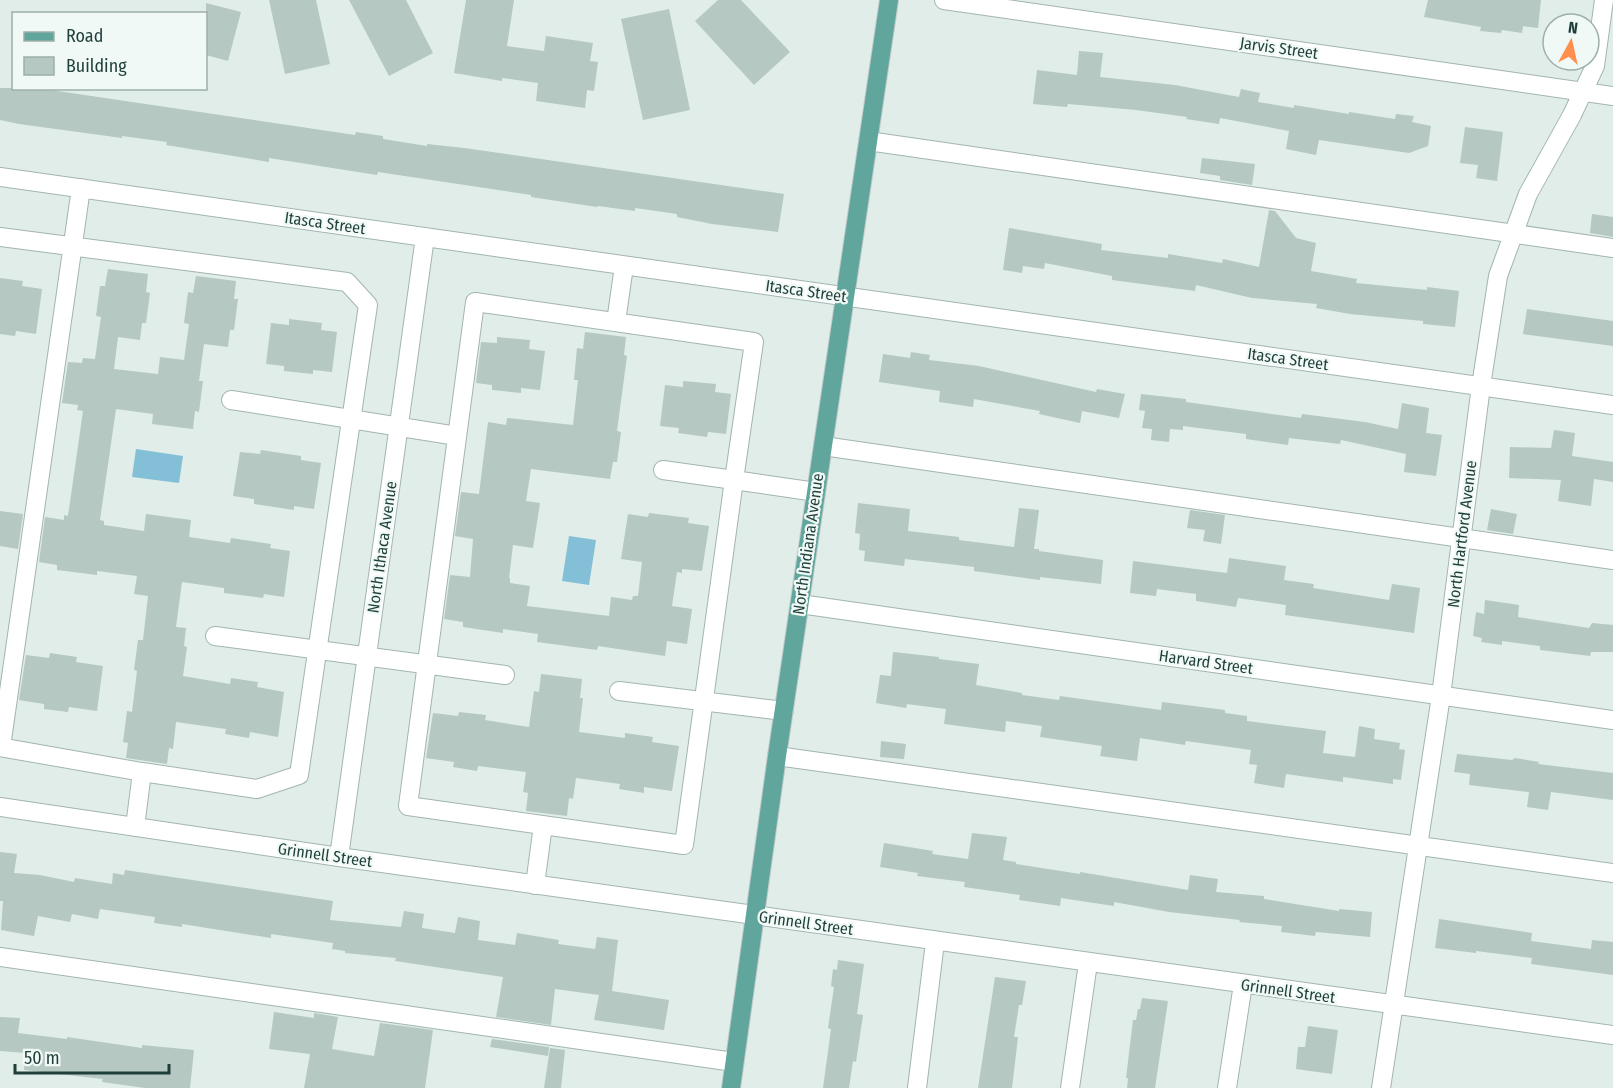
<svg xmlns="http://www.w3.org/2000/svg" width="1613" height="1088" font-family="'Fira Sans Condensed',sans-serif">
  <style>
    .water { fill: #83bfd7 }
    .building { fill: #b5c8c2 }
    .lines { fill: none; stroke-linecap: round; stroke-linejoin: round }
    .minor-casing { stroke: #a2b5b1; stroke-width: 20 }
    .major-casing { stroke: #c0c9c8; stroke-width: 20 }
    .minor { stroke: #fff; stroke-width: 18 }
    .major { stroke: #61a69d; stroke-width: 18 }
    .labels { text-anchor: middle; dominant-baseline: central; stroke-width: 4.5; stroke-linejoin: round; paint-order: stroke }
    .street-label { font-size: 16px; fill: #1f3f3a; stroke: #f1f9f6 }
  </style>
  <rect width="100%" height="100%" fill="#e0ede9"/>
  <path class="water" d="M136 449 183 456 179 483 132 477Z
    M569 536 596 540 589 585 562 581Z"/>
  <path class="building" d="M269 0H316L330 64 285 74Z
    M349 0H406L433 53 389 76Z
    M466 0H514L507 46 544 51 546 36 593 43 590 61 598 62 594 91 587 90 585 108 536 101 538 83 502 78V81L454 73Z
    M718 0H741L790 52 754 85 695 21Z
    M1428 0H1541L1538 28 1523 26 1522 33 1502 30 1501 33 1480 31 1481 27 1424 17Z
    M206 3 241 12 228 61 206 55Z
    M669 9 690 110 643 120 621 19Z
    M1079 51 1103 53 1100 77 1175 85 1239 97 1241 89 1260 93 1258 102 1294 108V105L1349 114V112L1395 119 1396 114 1414 116 1412 122 1431 126 1428 146 1409 153 1319 140 1316 155 1286 149 1289 131 1220 118 1219 124 1186 119 1187 117 1136 110 1068 104 1067 107 1033 104 1037 70 1077 75Z
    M0 88H37L355 135 356 132 383 136V139L427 146V144L464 148 784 194 778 232 712 224 677 217V214L635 208V211L598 206 597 207 531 197V195L378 172 377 175 269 158V162L166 145 167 142 122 136V138L19 124 0 120Z
    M1465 127 1503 132 1497 181 1476 178 1478 165 1460 163Z
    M1202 158 1255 164 1252 185 1220 180V176L1200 173Z
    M1269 210 1275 211 1296 238 1316 243 1311 271 1357 279 1356 283 1427 290V287L1459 291 1455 327 1423 324V321L1350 314 1316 308 1317 304 1252 298 1196 285 1195 291 1112 280V276L1045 263 1044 269 1023 266 1022 273 1003 270 1009 228 1102 244 1101 250 1168 258V254L1222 263 1223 259 1259 267Z
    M1592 214 1613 217V237L1590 233Z
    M108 269 148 274 146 292 150 293 146 323H142L140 340 118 337 114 369 158 374 160 357 184 360 189 324 184 323 188 292 193 293 196 276 236 281 234 299H238L234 330H230L228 347 204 344 199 381H203L199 412 195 411 193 429 152 424 153 414 116 409 100 520 104 521V525L144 531 146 514 191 520 189 537 230 543 231 538 271 544 270 548 290 551 284 597 264 594 263 598 224 593V588L182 582 176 627 186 628 184 646 187 647 183 676 230 684 231 678 258 682 257 687 284 692 278 737 250 732 249 738 225 734 226 729 176 722 173 749 169 748 167 764 126 758 128 743 123 742 127 711 132 712 137 671 134 670 138 640H143L148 596 134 594 137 576 97 571V575L57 570V565L39 562 45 517 64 520V515L68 516 83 411 77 410 78 405 62 403 68 362 82 363 83 358 95 359 101 317 96 316 100 286H105Z
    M0 278 23 281 22 286 42 289 36 334 16 331 15 336 0 334Z
    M1527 309 1613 321V346L1523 334Z
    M289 319 322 323 321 330 337 332 332 372 313 370V374L284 371V366L266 364 271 323 289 325Z
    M585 332 626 337 624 355 627 356 617 431 621 432 617 462H613L610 479 531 469 526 501 540 503 533 548 513 545 509 578H510V583L530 586 527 606 609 616 611 597 632 600 633 596H638L642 562 621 559 628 514 648 517 649 513 689 518 688 523 709 526 702 571 682 569V573L677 572 672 606 692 609 687 644 667 641 665 656 598 646 597 650 537 642 538 634 503 629V633L463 627V622L444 619 450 575 470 577 473 539 455 536 461 492 479 494 488 422 506 425 507 418 573 425 578 380H574L577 348 583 349Z
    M497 337 530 340 529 349 545 351 540 390 521 388V393L492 390V385L476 383 481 342 497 343Z
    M911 352 930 355 929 360 979 366 1096 392 1097 389 1125 394 1119 418 1082 411 1080 423 1039 414 1040 411 974 399 973 407 939 402 940 391 879 382 883 354 910 358Z
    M683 381 716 384 715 392 731 394 726 434 708 432 707 437 678 433 679 428 660 426 665 385 683 387Z
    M1141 394 1186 399V402L1301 418 1302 414 1365 422 1398 429 1402 403 1429 408 1426 433 1442 435 1436 476 1404 472 1406 454 1341 440 1340 444 1289 438 1288 445 1246 439V434L1183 426V430L1170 429 1169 442 1151 440 1152 429 1142 428 1145 411 1139 410Z
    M1554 430 1575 433 1572 456 1613 462V482L1594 479 1591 506 1558 501 1561 480 1509 478 1510 447 1551 448Z
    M261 450 301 456V460L321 463 314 509 294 506V510L254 504V499L233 496 240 452 260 454Z
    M858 503 910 509 908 531 959 537V540L1014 547 1019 508 1039 510 1034 549H1039V551L1103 560 1101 584 1040 577V580L974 571V567L905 559 904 566 864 561 865 551 859 550 860 534 855 533Z
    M1491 509 1517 514 1513 534 1487 530Z
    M1190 510 1225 515 1221 544 1203 541 1205 530 1187 528Z
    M0 511 23 514 18 549 0 546Z
    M1229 558 1286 566 1284 580 1314 584 1313 588 1389 600 1392 584 1420 588 1414 633 1285 615 1286 605 1238 598 1236 607 1196 601V594L1157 589 1156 596 1130 593 1133 561 1227 573Z
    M1485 600 1519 605 1518 617 1589 628 1592 623 1613 625V652H1591L1590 656 1540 650V646L1502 641V645L1481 642 1482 638 1473 636 1476 612 1484 614Z
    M893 652 939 657V659L979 664 976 685 1022 693V695L1059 700 1060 696 1161 710 1162 702 1225 710V713L1247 716V721L1326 731 1323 753 1355 757 1359 726 1375 729 1374 739 1400 743 1399 749 1405 750 1401 780 1393 779V784L1343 777V782L1286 774 1284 788 1254 783 1257 765 1249 764 1251 750 1186 741 1185 745 1140 738 1137 761 1100 756 1102 746 1040 737 1042 726 1006 721 1005 732 944 724 946 709 907 704 906 708 876 703 880 675 891 676Z
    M50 653 77 657 76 662 103 666 97 711 69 707 68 712 44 709V704L19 700 26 655 49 658Z
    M541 674 582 679 580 698H583L579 732 625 738V733L653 737 652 742 679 746 672 791 644 787V793L619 789 620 784 576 778 573 799 569 798 567 816 526 811 528 793 523 792 526 772 478 766 477 771 453 767 454 762 426 758 433 713 458 716 459 712 486 715 485 720 529 727 534 691 539 692Z
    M881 741 906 744 904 759 880 757Z
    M1457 754 1512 760 1515 758 1539 762 1538 764 1613 773V800L1551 792 1548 810 1527 807 1529 792 1469 785 1470 774 1454 772Z
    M972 833 1007 837 1003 860 1016 862V864L1080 874V872L1188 890 1190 875 1218 879 1216 892 1264 896V899L1339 911V909L1372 912 1370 937 1316 932 1315 936 1281 932 1282 926 1239 922 1240 920 1169 912 1114 902V906L1061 898 1060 906 1019 900 1020 895 964 887 965 882 917 876 918 873 880 867 884 843 933 851 932 854 968 859Z
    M0 852 17 854 14 873 40 875 74 882 75 878 112 884 113 873 124 875 125 870 333 901 330 920 401 927 404 911 424 914 422 928 455 933 458 917 480 921 478 940 515 945 517 933 559 940 558 944 595 949 597 937 618 940 612 991 669 1000 664 1030 594 1020 599 995 555 989 551 1025 496 1017 503 977 395 961 396 958 345 953V951L332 949 333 943 271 934V938L182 924V927L154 923 155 917 100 909 98 919 72 914 70 922 38 916 34 936 1 930 3 901H0Z
    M1439 919 1532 933 1531 941 1591 949 1592 940 1613 942V975L1531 964 1532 958 1476 951V953L1435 948Z
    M838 960 864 964 857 1014 863 1015 856 1062 853 1061 849 1088H823L831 1029 828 1028 834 987 831 986 833 969 837 970Z
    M995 977 1026 981 1022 1005H1019L1014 1037H1018L1012 1088H978Z
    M1142 998 1168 1001 1155 1088H1127L1128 1078H1126L1133 1020H1136L1138 1009H1140Z
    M274 1012 314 1018V1013L338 1017 332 1049 374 1056 380 1023 433 1030 425 1088H304L310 1054 269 1049Z
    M0 1017 20 1018 18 1033 67 1039V1037L142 1048V1045L194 1050 190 1088H145L102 1082 103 1079 24 1070 26 1053 0 1051Z
    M1308 1026 1338 1030 1332 1074 1296 1069 1298 1047H1305Z
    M492 1039 549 1047 548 1056 490 1047Z
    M550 1048 565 1050 561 1088H544Z"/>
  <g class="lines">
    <g class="minor-casing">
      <path id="minor" d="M944 0 1613 96
        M868 141 1613 248
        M0 177 1613 405
        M0 237 347 282 368 305 299 775 257 789 142 772 0 747
        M616 322 624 266
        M231 400 457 436
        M823 446 1613 560
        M663 470 734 480 684 845 408 806 475 302 754 342 734 480 816 492
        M800 604 1613 720
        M215 636 505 675
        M619 691 784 711
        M1 747 81 188
        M777 756 1613 873
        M0 807 339 857 1613 1035
        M135 827 142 772
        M339 857 425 237
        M535 885 543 825
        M0 957 734 1062
        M917 1088 935 942
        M1070 1088 1088 963
        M1227 1088 1243 984
        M1381 1088 1441 696 1481 386 1498 276 1528 194 1572 115 1595 66 1604 0"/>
    </g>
    <g class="major-casing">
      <path id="major" d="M731 1088 777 756 889 0"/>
    </g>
    <use href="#minor" class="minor"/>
    <use href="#major" class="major"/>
  </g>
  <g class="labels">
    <g class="street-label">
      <text transform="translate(1279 48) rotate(8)">Jarvis Street</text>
      <text transform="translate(325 223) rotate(8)">Itasca Street</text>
      <text transform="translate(806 291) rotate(8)">Itasca Street</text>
      <text transform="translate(1288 359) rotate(8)">Itasca Street</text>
      <text transform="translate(1462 534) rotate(-83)">North Hartford Avenue</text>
      <text transform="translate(808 544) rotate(-82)">North Indiana Avenue</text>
      <text transform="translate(382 547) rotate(-82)">North Ithaca Avenue</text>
      <text transform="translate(1206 662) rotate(8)">Harvard Street</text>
      <text transform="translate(325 855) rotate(8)">Grinnell Street</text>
      <text transform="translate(806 923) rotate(8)">Grinnell Street</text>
      <text transform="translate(1288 991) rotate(8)">Grinnell Street</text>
    </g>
  </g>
  <rect x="12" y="12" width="195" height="78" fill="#f1f9f6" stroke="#9dafab" stroke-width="1.5"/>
  <rect x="24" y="32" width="30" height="9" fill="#61a69d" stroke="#9dafab" stroke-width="1.5"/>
  <text x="66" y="42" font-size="18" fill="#1f3f3a">Road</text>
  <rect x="24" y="57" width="30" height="18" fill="#b5c8c2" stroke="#9dafab" stroke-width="1.5"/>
  <text x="66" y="72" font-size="18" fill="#1f3f3a">Building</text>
  <g transform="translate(1571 42) rotate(8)"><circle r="28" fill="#f1f9f6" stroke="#9dafab" stroke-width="1.5"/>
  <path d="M0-4.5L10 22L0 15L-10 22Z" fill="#fe8f4d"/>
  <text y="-9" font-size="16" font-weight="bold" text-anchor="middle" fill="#1f3f3a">N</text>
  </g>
  <path d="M15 1064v9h154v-9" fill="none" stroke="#1f3f3a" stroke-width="3"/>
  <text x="24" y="1064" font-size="18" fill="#1f3f3a" stroke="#f1f9f6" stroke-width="4.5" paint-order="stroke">50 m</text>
</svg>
